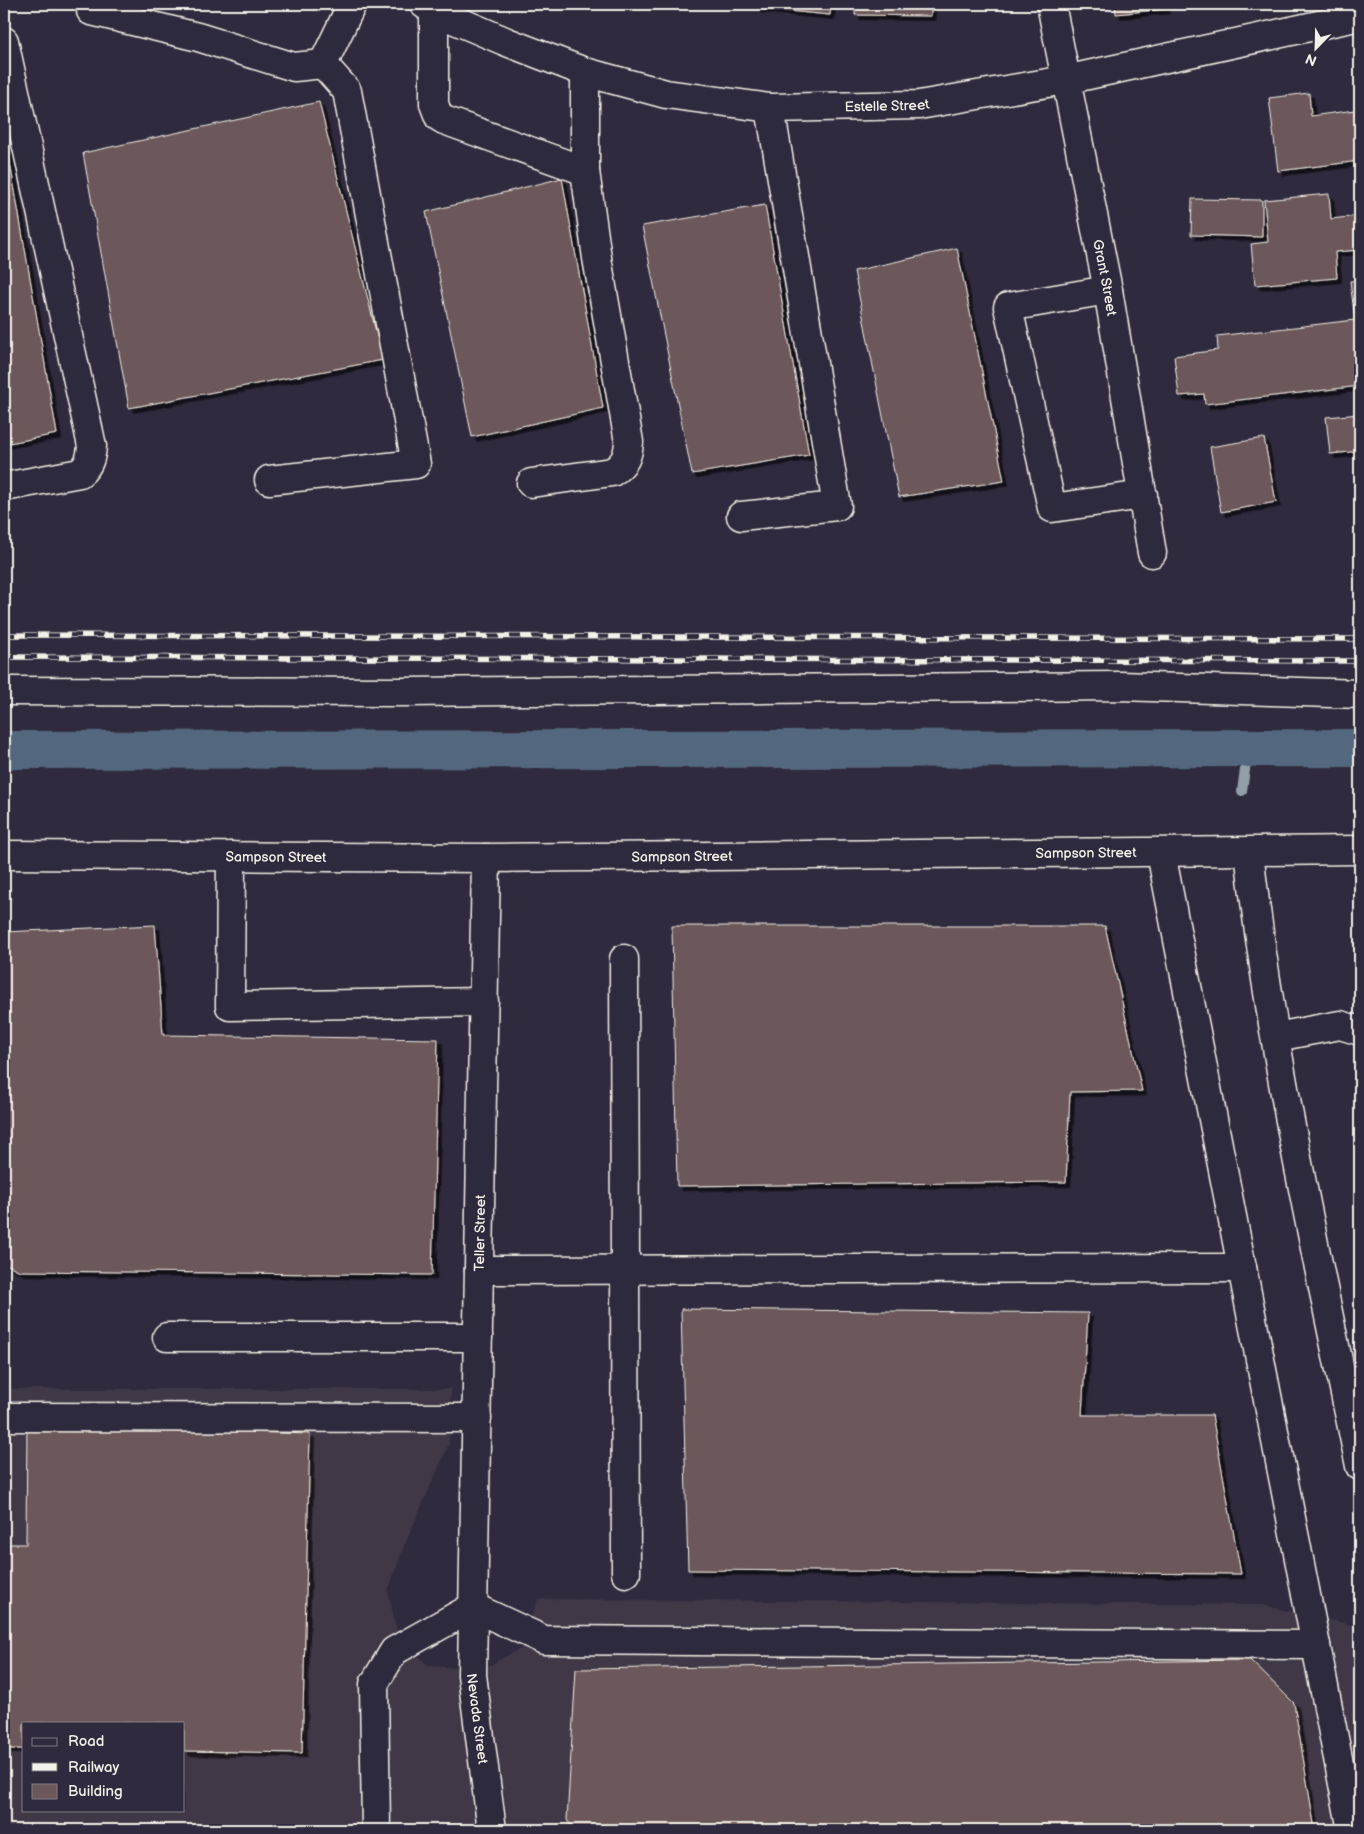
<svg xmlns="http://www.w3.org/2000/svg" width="1364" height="1834" font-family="'Balsamiq Sans',sans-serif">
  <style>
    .built { fill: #413846; fill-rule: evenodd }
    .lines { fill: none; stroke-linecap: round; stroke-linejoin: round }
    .stream { stroke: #939fa8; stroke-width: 10 }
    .canal { stroke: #53687e; stroke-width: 38 }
    .building { fill: #6c585a; stroke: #f4f1e8; filter: url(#shadow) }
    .minor-casing { stroke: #f4f1e8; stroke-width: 31 }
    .minor { stroke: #2f2a3d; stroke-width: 28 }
    .rail-casing { stroke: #f4f1e8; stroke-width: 5.5 }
    .rail { stroke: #2f2a3d; stroke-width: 4; stroke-dasharray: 11; stroke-linecap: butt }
    .labels { text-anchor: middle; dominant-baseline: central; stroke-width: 4; stroke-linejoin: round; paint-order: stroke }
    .street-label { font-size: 14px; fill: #f4f1e8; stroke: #2f2a3d }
  </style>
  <defs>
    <filter id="shadow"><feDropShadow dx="4.5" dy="4.5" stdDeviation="0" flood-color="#0009"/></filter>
  </defs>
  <rect width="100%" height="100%" fill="#2f2a3d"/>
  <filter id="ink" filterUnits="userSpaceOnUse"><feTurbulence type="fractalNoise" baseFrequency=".02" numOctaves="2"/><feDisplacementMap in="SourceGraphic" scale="10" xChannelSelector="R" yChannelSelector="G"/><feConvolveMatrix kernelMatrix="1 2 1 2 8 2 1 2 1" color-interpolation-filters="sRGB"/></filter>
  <g filter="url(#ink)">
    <path class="built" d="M4 1389H451L449 1444 404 1546 388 1591 398 1637 429 1666 483 1669 521 1648 538 1599 1262 1605 1357 1626 1360 1644V1830H4ZM24 1723H184V1810H24Z"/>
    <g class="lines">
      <path class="stream" d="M1242 791 1248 748"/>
      <path class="canal" d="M4 750 1360 748"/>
    </g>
    <path class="building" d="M757 4H831L830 15 756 8Z
      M855 4H931V16L855 15Z
      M1115 4H1164L1165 9 1116 14Z
      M1309 93 1311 116 1355 110 1360 161 1278 171 1269 98Z
      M319 102 383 360 129 408 83 153Z
      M4 128 57 434 4 444Z
      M562 178 603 408 472 437 426 212Z
      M1329 194 1331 219 1358 216 1360 250 1335 252 1337 278 1255 285 1251 244 1268 242 1264 200Z
      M1192 199 1262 200V237L1191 235Z
      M765 205 809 455 692 474 642 226Z
      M957 248 1004 481 899 497 854 271Z
      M1360 280V386L1205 404 1204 394 1179 396 1174 356 1218 350 1217 336 1355 320 1350 281Z
      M1360 414V451L1330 454 1326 417Z
      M1264 438 1276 502 1221 512 1210 447Z
      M155 925 163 1035 438 1039 432 1275 20 1271 4 1263V932Z
      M672 926H1105L1142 1091 1070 1092 1066 1182 677 1186Z
      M681 1309 1088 1313 1082 1415H1212L1241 1574 688 1570Z
      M27 1425 310 1434 302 1753 184 1751V1723H24V1749H4V1544H26Z
      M1250 1660 1294 1703 1315 1830H574L567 1820 576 1669Z"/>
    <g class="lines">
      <g class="minor-casing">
        <g id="minor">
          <path d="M91 4V11L198 37 294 67 323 64"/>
          <path id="s1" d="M424 4 434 11 507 42 585 72 666 94 770 108 919 105 1065 80 1360 16"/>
          <path id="s2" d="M1051 4 1108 290 1152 553"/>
          <path d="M434 11V104L439 117 444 120 585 171V72"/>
          <path d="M4 41 92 446C91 458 89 465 80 473L4 487"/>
          <path d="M1108 290 1008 307 1052 508 1143 495"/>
          <path d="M269 480 416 464 347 91 323 64 352 4"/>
          <path d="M531 483 612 472C625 464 628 456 629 442L597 258 585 171"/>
          <path d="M741 516 837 506 770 108"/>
          <path d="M4 691 404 692 1120 686 1360 694"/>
          <path d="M1249 852C1272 1059 1318 1262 1360 1466"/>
          <path d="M1161 853 1352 1830"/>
          <path id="s3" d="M4 855 486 858 1360 850"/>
          <path d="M231 856 230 1006 484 1002"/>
          <path id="s4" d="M486 858 472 1675 492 1830"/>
          <path d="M624 959 626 1573"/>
          <path d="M1276 1037 1340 1025 1360 1031"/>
          <path d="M479 1270 1242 1268"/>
          <path d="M167 1337H478"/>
          <path d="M4 1417 477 1418"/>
          <path d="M473 1607 544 1640 1316 1645"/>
          <path d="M376 1830 374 1684 394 1651 473 1607"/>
        </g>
      </g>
      <use href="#minor" class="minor"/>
      <g class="rail-casing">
        <path id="rail" d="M4 635 1360 639
          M4 657 1360 661"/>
      </g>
      <use href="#rail" class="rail"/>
    </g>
  </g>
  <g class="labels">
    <g class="street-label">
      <text stroke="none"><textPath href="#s1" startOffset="481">Estelle Street</textPath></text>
      <text stroke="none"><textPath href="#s2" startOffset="279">Grant Street</textPath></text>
      <text stroke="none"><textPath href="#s3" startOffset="1082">Sampson Street</textPath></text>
      <text stroke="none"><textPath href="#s3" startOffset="272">Sampson Street</textPath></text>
      <text stroke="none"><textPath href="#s3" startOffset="678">Sampson Street</textPath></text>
      <text transform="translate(480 1233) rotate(-89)">Teller Street</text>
      <text stroke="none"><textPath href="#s4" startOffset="861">Nevada Street</textPath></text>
    </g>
  </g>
  <rect width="1364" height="1834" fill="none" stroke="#2f2a3d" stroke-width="20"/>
  <rect x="10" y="10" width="1344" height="1814" fill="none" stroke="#f4f1e8" stroke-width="2" filter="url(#ink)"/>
  <rect x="22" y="1722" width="162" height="90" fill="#2f2a3d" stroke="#7e7a81"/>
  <rect x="32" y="1738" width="25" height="8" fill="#2f2a3d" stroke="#7e7a81"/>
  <text x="68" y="1746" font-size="15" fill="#f4f1e8">Road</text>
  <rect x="32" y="1763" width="25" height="8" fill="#f4f1e8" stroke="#7e7a81"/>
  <text x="68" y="1772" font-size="15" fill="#f4f1e8">Railway</text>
  <rect x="32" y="1784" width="25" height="15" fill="#6c585a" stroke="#7e7a81"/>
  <text x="68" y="1796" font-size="15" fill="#f4f1e8">Building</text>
  <g transform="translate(1316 48) rotate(203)" stroke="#2f2a3d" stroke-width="4" paint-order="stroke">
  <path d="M0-4L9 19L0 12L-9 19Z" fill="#f4f1e8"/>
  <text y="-8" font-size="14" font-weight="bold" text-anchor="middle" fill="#f4f1e8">N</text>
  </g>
</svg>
